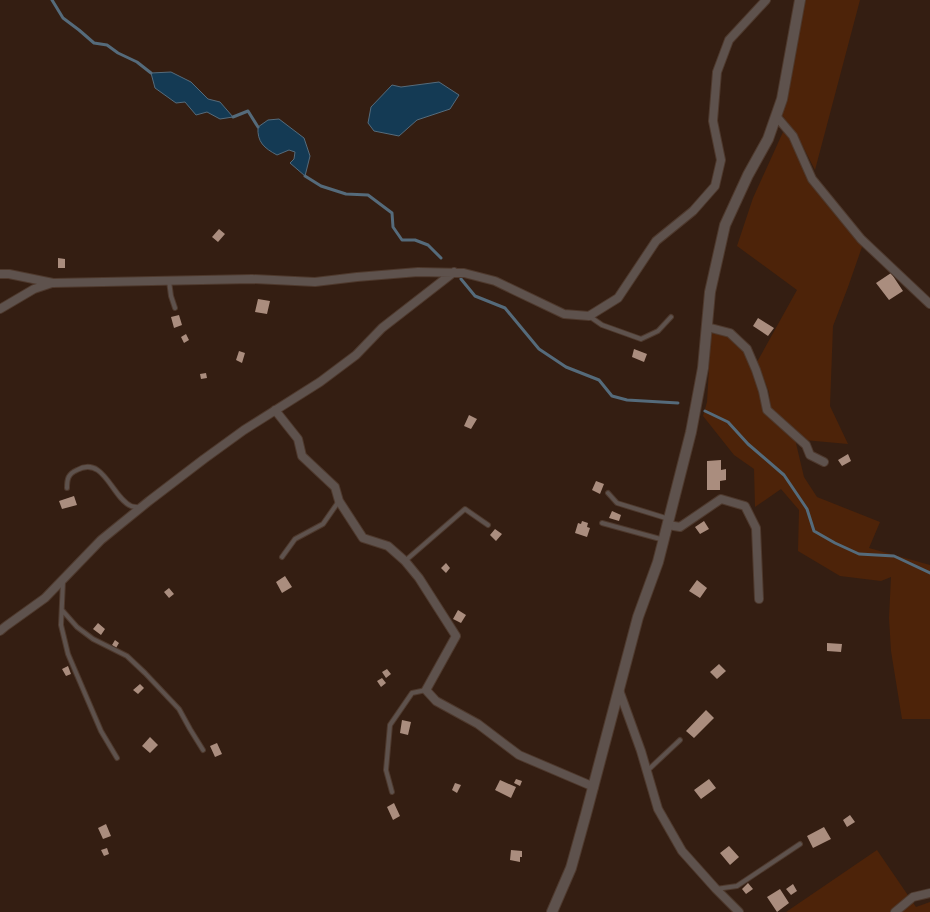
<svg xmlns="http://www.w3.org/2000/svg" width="930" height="912" font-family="Montserrat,sans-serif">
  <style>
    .green { fill: #4d2309 }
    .water { fill: #143a54; stroke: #556b7b }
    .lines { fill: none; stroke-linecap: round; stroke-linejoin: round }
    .stream { stroke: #556b7b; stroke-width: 3 }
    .building { fill: #aa8d7e }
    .service-casing { stroke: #4e392d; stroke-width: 6 }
    .minor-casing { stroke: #4e392d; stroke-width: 10 }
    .tertiary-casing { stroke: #4e392d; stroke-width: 12 }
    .service { stroke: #5e524d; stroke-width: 4 }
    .minor { stroke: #5e524d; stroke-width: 8 }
    .tertiary { stroke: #5e524d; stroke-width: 10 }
  </style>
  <rect width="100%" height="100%" fill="#341e12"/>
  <path class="green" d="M805 0H860L815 170 797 135 782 115Z
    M783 132 791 140 809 183 863 244 848 287 833 326 830 406 848 444 804 440 771 410 769 392 757 362 797 290 737 246 753 198Z
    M711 333 729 336 745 352 760 391 763 411 795 439 804 477 817 497 880 522 869 548 930 565V719H902L891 651 889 618 891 577 881 581 840 576 798 551 799 510 781 489 755 507 754 469 734 455 703 416 707 402Z
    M877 850 916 907 930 902V912H786Z"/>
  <path class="water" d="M171 72 191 82 208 99 220 102 233 117 220 119 207 112 196 115 185 102 176 103 155 88 151 73Z
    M439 82 459 95 450 109 417 120 399 136 374 131 368 123 371 107 392 85 401 87Z
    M279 119 304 138 310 156 305 176 290 163 294 159 295 152 289 150 277 155C264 148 257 142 258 127L268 120Z"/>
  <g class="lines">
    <path class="stream" d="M52 0 63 18 79 30 94 43 107 45 118 53 137 62 151 73
      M233 117 248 111 258 127
      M305 176 321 186 346 194 368 195 392 213 393 227 402 240H415L428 245 441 258
      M461 279 475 296 505 308 539 349 566 367 599 380 612 396 627 400 678 403
      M705 411 728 422 748 444 784 475 807 509 814 531 835 543 859 554 894 556 930 573"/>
  </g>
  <path class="building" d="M219 229 225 234 218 242 212 237Z
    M58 258 65 259V268H58Z
    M891 273 903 291 889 300 876 283Z
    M258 299 270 301 267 314 255 312Z
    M179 315 182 325 174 328 171 317Z
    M758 318 774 328 768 336 753 326Z
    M186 334 189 340 184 343 181 337Z
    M634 349 647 354 644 362 632 357Z
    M239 351 245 353 242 363 236 360Z
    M206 373 207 378 201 379 200 374Z
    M469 415 477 419 471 429 464 426Z
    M848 454 851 461 842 466 838 460Z
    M721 460V470L726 469V480L720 481V490H707V461Z
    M596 481 604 484 600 494 592 490Z
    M74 496 77 505 62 509 59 501Z
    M612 511 621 515 619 521 609 518Z
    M582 521 588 523 587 527 590 528 587 537 575 533 578 523 581 524Z
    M704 521 709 529 700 534 695 527Z
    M495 529 502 534 496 541 490 535Z
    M446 563 450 568 446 573 441 568Z
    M285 576 292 587 282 593 276 582Z
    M697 580 707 588 700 598 689 591Z
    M169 588 174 594 169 598 164 592Z
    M458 610 466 615 461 623 453 619Z
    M98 623 105 629 101 635 93 629Z
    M115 640 119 643 116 648 112 645Z
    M827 643 842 644 841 652 827 651Z
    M719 664 726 671 717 679 710 672Z
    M68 666 71 674 66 676 62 669Z
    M387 669 391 674 386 678 382 672Z
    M382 678 386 683 381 687 377 681Z
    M140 684 144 688 138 694 133 690Z
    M706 710 714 718 694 738 686 731Z
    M402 720 411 722 408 735 400 733Z
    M150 737 158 745 150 753 142 746Z
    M217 743 222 754 215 757 210 746Z
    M516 779 522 781 520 786 514 783Z
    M709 779 716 788 701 799 694 790Z
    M500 780 516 787 511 798 495 790Z
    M455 783 461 785 457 793 452 790Z
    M394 803 400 816 393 820 387 807Z
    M850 815 855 822 847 827 843 820Z
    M106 824 111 836 103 839 98 828Z
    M824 827 831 839 813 848 807 836Z
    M729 846 739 857 730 865 720 853Z
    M107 848 109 854 104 856 101 850Z
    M511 850 522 851V857H520V862L510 860Z
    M748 883 753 889 746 894 742 889Z
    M793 884 797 891 791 895 786 889Z
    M780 889 789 903 777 912 767 897Z"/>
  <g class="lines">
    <g class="service-casing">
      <path id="service" d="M169 281 171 296 175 308
        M589 316 602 325 641 339 658 331 671 317
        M67 488C67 479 68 474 77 470 104 455 112 498 131 506 134 507 138 507 141 508
        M608 493 617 503 669 519
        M602 523 664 540
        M282 557 295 539 323 524 339 501
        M405 561 465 509 488 525
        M63 581 61 625 68 654 101 731 117 758
        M62 610 77 627 93 639 127 656 145 673 179 709 190 729 203 750
        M647 771 680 740
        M392 792 386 770 390 725 412 693 426 690
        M716 889 737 886 800 844"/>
    </g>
    <g class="minor-casing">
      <path id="minor" d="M776 116 793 136 812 179 861 239 930 304
        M0 274H9L53 283 252 279 315 282 357 277 418 272 464 273 495 281 564 314 589 316 618 298 656 241 693 211 715 186 721 160 713 121 717 72 729 40 766 0
        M0 309 34 289 52 283
        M707 327 730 333 747 349 756 370 763 391 767 410 806 445 810 455 824 462
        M275 410 298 439 302 456 335 487 339 501 363 538 388 546 405 561 419 578 456 636 426 690 436 701 478 724 519 755 594 787
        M668 525 680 527 721 499 745 506 756 528 759 599
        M0 631 6 626 45 598 101 540 149 501 204 459 244 430 320 382 356 355 382 328 454 272
        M619 690 641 751 658 809 682 851 716 889 739 912
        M895 912 913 897 930 893"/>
    </g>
    <g class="tertiary-casing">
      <path id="tertiary" d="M552 912 571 868 586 814 638 617 658 562 691 432 703 368 710 292 725 225 748 175 768 139 782 99 800 0"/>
    </g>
    <use href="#service" class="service"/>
    <use href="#minor" class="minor"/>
    <use href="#tertiary" class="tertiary"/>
  </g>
</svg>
